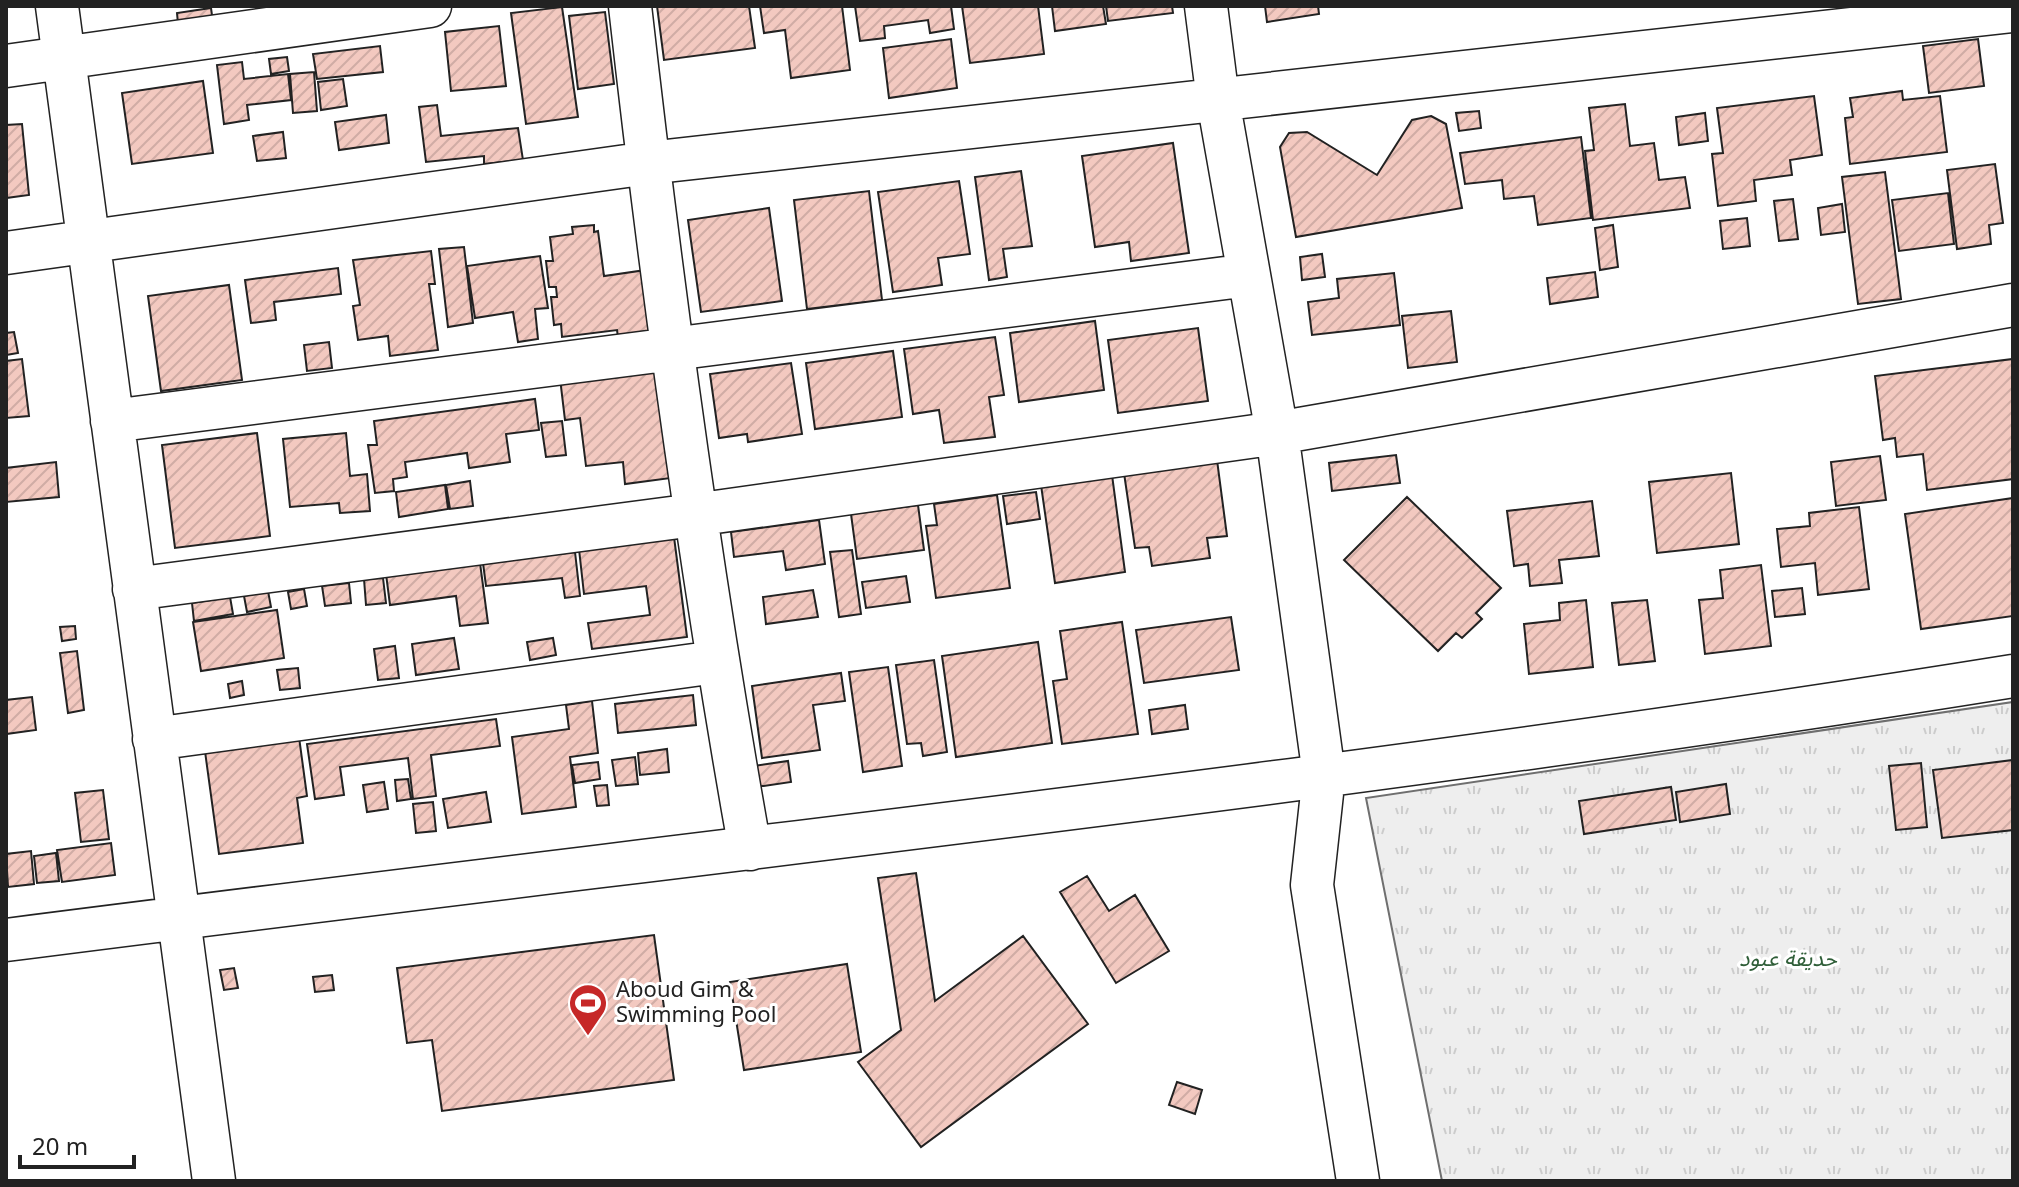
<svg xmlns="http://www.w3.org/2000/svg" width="2019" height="1187" font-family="Georgia,'Noto Sans Arabic',serif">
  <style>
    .grass { fill: url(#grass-tufts); stroke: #6f6f6f; stroke-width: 2 }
    .building { fill: url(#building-hatch); stroke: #222; stroke-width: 2 }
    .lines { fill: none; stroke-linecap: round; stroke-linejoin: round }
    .minor-casing { stroke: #222; stroke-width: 45 }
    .minor { stroke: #fff; stroke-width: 42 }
    .labels { text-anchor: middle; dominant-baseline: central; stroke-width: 6; stroke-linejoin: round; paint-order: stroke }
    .park-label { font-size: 22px; font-style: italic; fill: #2f5e38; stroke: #fff }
    .poi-label { font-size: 22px; fill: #222; stroke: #fff; text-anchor: start }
  </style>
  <defs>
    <pattern id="grass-tufts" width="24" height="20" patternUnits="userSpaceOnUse" patternTransform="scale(2)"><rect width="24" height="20" fill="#eee"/><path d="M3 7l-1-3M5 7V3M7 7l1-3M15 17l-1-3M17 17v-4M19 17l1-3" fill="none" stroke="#ccc"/></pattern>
    <pattern id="building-hatch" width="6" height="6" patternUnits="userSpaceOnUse" patternTransform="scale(2)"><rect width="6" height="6" fill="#f3c9c0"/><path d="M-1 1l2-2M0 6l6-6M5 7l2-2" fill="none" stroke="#d0aca5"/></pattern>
  </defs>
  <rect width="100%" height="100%" fill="#fff"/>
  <path class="grass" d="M2013 702V1181H1442L1366 798Z"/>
  <path class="building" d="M657 6H749L755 48 664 60Z
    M760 6H842L850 70 791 78 785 30 764 33Z
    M855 6H951L954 29 930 33 928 20 884 26 885 38 860 41Z
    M962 6H1038L1044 54 970 63Z
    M1052 6H1103L1106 24 1055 31Z
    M1106 6H1172L1173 13 1108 21Z
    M1265 6H1318L1319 14 1267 22Z
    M562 7 578 117 526 124 511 13Z
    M211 8 214 30 179 34 177 13Z
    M605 12 614 84 578 89 569 16Z
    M499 26 506 86 451 91 445 32Z
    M951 39 957 88 889 98 883 48Z
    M1978 39 1984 86 1929 93 1923 46Z
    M380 46 383 72 317 79 313 54Z
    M287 57 289 71 271 74 269 59Z
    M242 62 244 79 288 74 291 100 247 105 249 120 224 124 217 65Z
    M314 72 317 111 293 113 290 74Z
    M343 79 347 106 321 110 318 82Z
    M203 81 213 153 132 164 122 93Z
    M1902 91 1903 100 1940 96 1947 152 1850 164 1845 118 1853 117 1850 98Z
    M1814 96 1822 155 1790 160 1792 175 1754 180 1756 201 1718 206 1712 154 1723 153 1717 108Z
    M1625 104 1630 146 1654 143 1659 180 1685 177 1690 208 1593 220 1585 151 1594 150 1589 108Z
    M437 105 441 136 518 128 523 160 484 164V156L426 162 419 107Z
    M1479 111 1481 128 1459 131 1456 113Z
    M1705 113 1708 141 1679 145 1676 117Z
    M386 115 389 143 339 150 335 122Z
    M1431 116 1446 124 1462 208 1296 237 1280 147 1289 133 1307 132 1377 175 1412 120Z
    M22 124 29 195 6 198V125Z
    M283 132 286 158 257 161 253 136Z
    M1581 137 1591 218 1538 225 1534 196 1504 199 1502 180 1465 184 1460 153Z
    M1173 143 1189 253 1131 261 1129 242 1095 247 1082 156Z
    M1995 164 2003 223 1989 225 1991 244 1957 249 1947 170Z
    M1021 171 1032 246 1003 249 1007 277 989 280 975 177Z
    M1885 172 1901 299 1858 304 1842 177Z
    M959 181 970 254 938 258 942 285 893 292 878 192Z
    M869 191 882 300 807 309 794 200Z
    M1948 193 1954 244 1899 251 1892 200Z
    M1793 199 1798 239 1779 241 1774 201Z
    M1842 204 1845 232 1821 235 1818 208Z
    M769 208 782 301 701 312 688 220Z
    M1747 218 1750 246 1723 249 1720 221Z
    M594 225V232L598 231 604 276 646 270 654 332 618 337 617 330 562 337 561 324 554 325 551 297H557L556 287H549L546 261H553L550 237 573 234 572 227Z
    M1613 225 1618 267 1600 270 1595 228Z
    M464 247 473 323 448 327 439 249Z
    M431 251 435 284H429L438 350 390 356 388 336 358 340 353 306 360 305 353 260Z
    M1322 254 1325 277 1302 280 1300 257Z
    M540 256 548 308 535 309 538 339 518 342 513 312 475 318 467 266Z
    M338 268 341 294 274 302 276 320 251 323 245 280Z
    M1595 272 1598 297 1550 304 1547 278Z
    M1394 273 1400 325 1312 335 1308 302 1339 298 1337 279Z
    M229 285 242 380 161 391 148 296Z
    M1451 311 1457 362 1408 368 1402 316Z
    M1095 321 1104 390 1019 402 1010 333Z
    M1198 328 1208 401 1118 413 1108 340Z
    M14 332 18 353 6 355V333Z
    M995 337 1004 395 989 397 995 437 944 443 939 410 913 414 904 349Z
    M329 342 332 368 307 371 304 345Z
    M893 351 902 417 815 429 806 363Z
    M22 359 29 416 6 418V361Z
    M2013 359V479L1927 490 1923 454 1897 457 1895 438 1883 440 1875 376Z
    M791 363 802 434 748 442 747 434 719 438 710 374Z
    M662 365 671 478 625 484 623 462 586 466 580 418 565 420 560 378Z
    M535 399 539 430 506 434 510 462 469 468 467 453 405 462 407 477 393 479 394 491 375 493 368 445H377L374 421Z
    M562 421 566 455 546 457 541 423Z
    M257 433 270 536 175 548 162 445Z
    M346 433 350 476 367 474 370 511 340 513 339 503 290 507 283 439Z
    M1396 455 1400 483 1332 491 1329 463Z
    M1880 456 1886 500 1836 506 1831 462Z
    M1217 460 1227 536 1207 538 1210 558 1152 566 1149 547 1135 548 1124 473Z
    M56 462 59 497 6 502V468Z
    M1731 473 1739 544 1657 553 1649 482Z
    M1112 475 1125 572 1055 583 1041 485Z
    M470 481 473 506 450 509 446 485Z
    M445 485 448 509 399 517 396 492Z
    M1036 492 1040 519 1007 524 1003 496Z
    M997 495 1010 588 936 598 926 526 937 525 934 504Z
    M1407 497 1501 588 1476 613 1482 619 1462 638 1456 633 1438 651 1344 560Z
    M2013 498V616L1921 629 1905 514Z
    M1592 501 1599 556 1559 560 1562 583 1530 586 1528 564 1514 566 1507 511Z
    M918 505 924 550 857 559 851 514Z
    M1859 507 1869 589 1818 595 1815 563 1781 567 1777 529 1810 526 1809 513Z
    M819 520 825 564 786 570 783 551 734 557 731 532Z
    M674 537 687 637 592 649 588 623 650 615 646 586 584 594 579 549Z
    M852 550 861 614 839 617 830 552Z
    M575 552 580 596 565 598 562 578 486 586 483 563Z
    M480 563 488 623 460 626 456 596 390 605 386 574Z
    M1761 565 1771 646 1705 654 1699 600 1723 598 1720 570Z
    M906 576 910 602 866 608 862 582Z
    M383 578 386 603 366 605 364 579Z
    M349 583 351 603 325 606 322 586Z
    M1802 588 1805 614 1775 617 1772 591Z
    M304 589 307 606 291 609 288 592Z
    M813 590 818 617 766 624 763 597Z
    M268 591 271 607 247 612 244 596Z
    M230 597 233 614 194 621 192 603Z
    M1586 600 1593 667 1529 674 1524 624 1560 620 1559 603Z
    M1647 600 1655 661 1619 665 1612 603Z
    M277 610 284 658 201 671 193 622Z
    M1231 617 1239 670 1144 683 1136 630Z
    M1122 622 1138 734 1062 744 1053 681 1067 679 1060 631Z
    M75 626 76 639 62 641 60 627Z
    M454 638 459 669 416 675 412 644Z
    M553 638 556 655 530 660 527 642Z
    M1038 642 1052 743 956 757 942 656Z
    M395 646 399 678 378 680 374 649Z
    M77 651 84 710 68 713 60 653Z
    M934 660 947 752 923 756 921 743 907 744 896 665Z
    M888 667 902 766 863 772 849 672Z
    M298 668 300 688 280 690 277 670Z
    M841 673 845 701 813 705 820 750 762 758 752 686Z
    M242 681 244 695 230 698 228 684Z
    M693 695 696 725 618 733 615 704Z
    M32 697 36 730 6 734V700Z
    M592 701 598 753 570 757 576 807 522 814 512 737 569 729 566 705Z
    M1185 705 1188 729 1152 734 1149 710Z
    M496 719 500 746 431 755 436 796 413 799 408 758 340 767 344 795 315 799 307 744Z
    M299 737 307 796 297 798 303 843 219 854 204 744Z
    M667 749 669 772 640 775 638 753Z
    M635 757 638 784 616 786 612 760Z
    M2013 760V830L1942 838 1933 770Z
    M788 761 791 782 756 787 753 766Z
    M598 762 600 779 575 783 572 765Z
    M1921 763 1927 827 1896 830 1889 766Z
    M408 779 411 799 397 801 395 780Z
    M384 782 388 809 367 812 363 785Z
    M1726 784 1730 814 1680 822 1676 792Z
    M607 785 609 805 597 806 594 786Z
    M1671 787 1676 820 1584 834 1579 801Z
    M103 790 109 839 81 842 75 793Z
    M486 792 491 822 448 828 443 799Z
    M433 802 436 831 416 833 413 804Z
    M111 843 115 875 62 882 57 850Z
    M31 851 34 884 8 887 6 854Z
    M56 853 59 881 37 883 34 856Z
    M916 873 935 1001 1023 936 1088 1024 921 1147 858 1062 901 1030 878 878Z
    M1087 876 1109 911 1135 895 1169 951 1116 983 1060 892Z
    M654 935 674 1080 442 1111 432 1040 407 1043 397 968Z
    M847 964 861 1052 744 1070 730 982Z
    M234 968 238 988 224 990 220 970Z
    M332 975 334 990 315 992 313 977Z
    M1177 1082 1202 1090 1195 1114 1169 1105Z"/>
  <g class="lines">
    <g class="minor-casing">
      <path id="minor" d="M57 6 214 1181
        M630 6C662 289 700 569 750 849
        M1206 6 1218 100 1277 433 1324 775 1312 885 1358 1181
        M6 66 430 6
        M6 253 648 163 2013 11
        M112 421 1249 275
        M134 589 694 515 1277 433 2013 305
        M154 739 716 662
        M6 940C675 854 1347 783 2013 676"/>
    </g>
    <use href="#minor" class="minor"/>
  </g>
  <defs>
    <g id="stadium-pin" transform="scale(2)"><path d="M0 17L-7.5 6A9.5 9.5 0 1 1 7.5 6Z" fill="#c62828" stroke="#fff"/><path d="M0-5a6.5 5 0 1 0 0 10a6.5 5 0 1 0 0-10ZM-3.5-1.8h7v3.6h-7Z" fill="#fff"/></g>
  </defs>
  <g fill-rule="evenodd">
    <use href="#stadium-pin" x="588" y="1003"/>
  </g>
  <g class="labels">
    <g class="park-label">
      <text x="1788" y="959">حديقة عبود</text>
    </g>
    <g class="poi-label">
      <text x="616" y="990">Aboud Gim &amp;<tspan x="616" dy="25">Swimming Pool</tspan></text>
    </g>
  </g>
  <rect width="2019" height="1187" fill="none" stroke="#222222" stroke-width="16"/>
  <path d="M20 1155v12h114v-12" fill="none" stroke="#222222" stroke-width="4"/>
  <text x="32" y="1155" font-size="24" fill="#222222" stroke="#ffffff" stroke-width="6" paint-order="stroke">20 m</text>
</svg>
